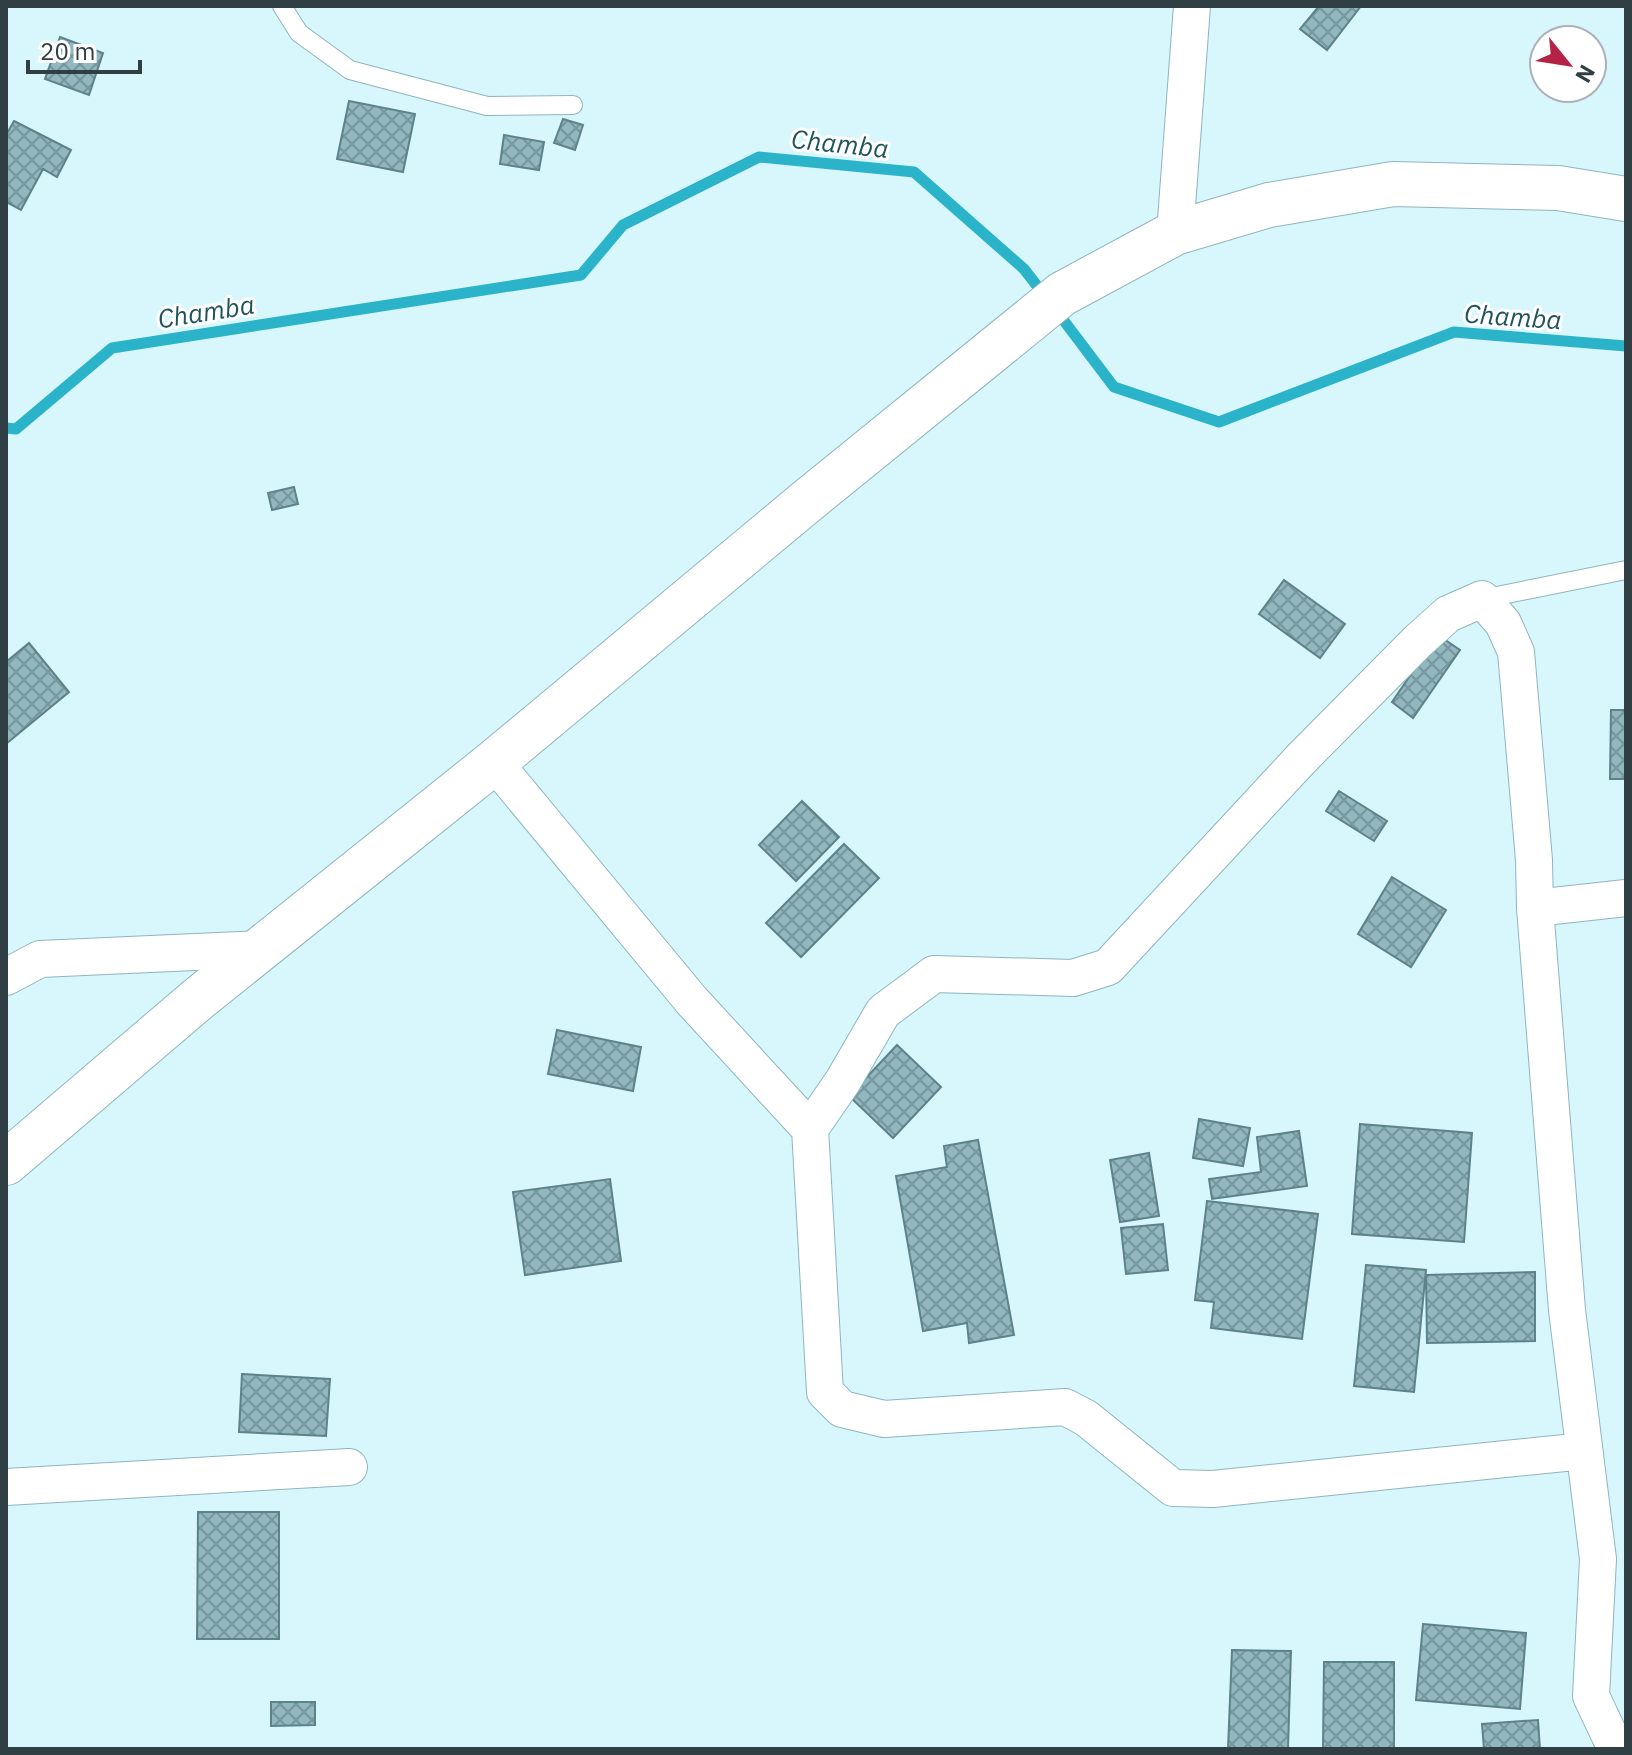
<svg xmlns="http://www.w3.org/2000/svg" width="1632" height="1755" font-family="'IBM Plex Sans',sans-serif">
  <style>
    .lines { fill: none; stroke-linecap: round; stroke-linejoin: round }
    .stream { stroke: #2bb3ca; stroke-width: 11 }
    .building { fill: url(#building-cross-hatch); stroke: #5e828a; stroke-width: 2 }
    .service-casing { stroke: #8fb5be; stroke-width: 20 }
    .minor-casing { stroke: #8fb5be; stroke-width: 38 }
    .secondary-casing { stroke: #8fb5be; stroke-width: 46 }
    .service { stroke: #fff; stroke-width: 18 }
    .minor { stroke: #fff; stroke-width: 36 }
    .secondary { stroke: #fff; stroke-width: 44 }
    .labels { text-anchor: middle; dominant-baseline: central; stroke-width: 6; stroke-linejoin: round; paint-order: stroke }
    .water-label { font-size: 26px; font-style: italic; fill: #1e535e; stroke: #fff }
  </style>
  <defs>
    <pattern id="building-cross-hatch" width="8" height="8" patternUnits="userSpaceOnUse" patternTransform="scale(2)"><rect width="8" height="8" fill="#91b7bf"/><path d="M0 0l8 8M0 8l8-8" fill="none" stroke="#77969d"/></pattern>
  </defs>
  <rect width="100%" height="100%" fill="#d7f7fd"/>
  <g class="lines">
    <path class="stream" d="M1055 309 1114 387 1219 422 1454 332 1626 346
      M6 428 16 429 112 348 581 275 623 225 759 157 914 172 1024 269 1045 296"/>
  </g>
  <path class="building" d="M1319 6H1361L1327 50 1300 29Z
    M60 37 103 53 89 95 45 79Z
    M349 101 415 114 403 172 337 159Z
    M563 119 583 125 575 150 554 143Z
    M14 121 71 150 57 177 43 169 21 210 6 202V135Z
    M504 135 544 142 539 170 500 164Z
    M294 487 298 504 272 510 268 493Z
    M1284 580 1345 624 1320 658 1259 614Z
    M1438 635 1460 650 1413 718 1392 702Z
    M29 643 69 692 6 744V662Z
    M1611 710H1626V779H1610Z
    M1339 791 1387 821 1374 841 1326 811Z
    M802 801 839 837 796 881 759 845Z
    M844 844 879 878 801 957 766 923Z
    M1392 877 1446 910 1411 967 1358 934Z
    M557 1030 641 1047 633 1091 548 1074Z
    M897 1045 941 1087 893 1138 849 1096Z
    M1199 1119 1250 1128 1243 1166 1193 1158Z
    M1360 1124 1472 1133 1464 1242 1352 1234Z
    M1299 1131 1307 1186 1212 1199 1209 1179 1261 1172 1257 1137Z
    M978 1140 1014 1335 969 1343 967 1323 923 1331 896 1176 947 1167 944 1146Z
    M1149 1153 1159 1216 1120 1222 1110 1160Z
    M610 1179 621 1261 525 1275 513 1192Z
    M1207 1201 1318 1214 1302 1339 1211 1328 1214 1302 1195 1300Z
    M1163 1224 1168 1270 1126 1274 1121 1228Z
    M1366 1265 1426 1270 1414 1392 1354 1386Z
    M1535 1272V1341L1427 1343 1426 1275Z
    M242 1374 330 1379 326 1436 239 1432Z
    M198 1512H279V1639H197Z
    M1423 1624 1526 1633 1520 1709 1416 1700Z
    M1232 1650 1291 1651 1288 1749H1228Z
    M1324 1662H1394V1749H1323Z
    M271 1702H315V1725L271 1726Z
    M1538 1720 1540 1749H1484L1482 1724Z"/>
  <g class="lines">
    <g class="service-casing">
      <path id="service" d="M282 6 299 33 350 70 487 106 573 105
        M1482 599 1626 570"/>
    </g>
    <g class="minor-casing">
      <path id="minor" d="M1175 233 1192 6
        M494 762 692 1001 810 1129 843 1081 883 1012 934 974 1073 978 1108 967 1301 759 1418 641 1448 614 1482 599 1503 623 1516 652 1534 860 1535 908 1626 898
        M1535 908 1567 1310 1598 1559 1591 1696 1616 1749
        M6 977 40 959 261 949
        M810 1129 825 1392 842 1409 884 1419 1065 1407 1086 1418 1173 1488 1213 1489 1584 1451
        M6 1487 349 1467"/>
    </g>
    <g class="secondary-casing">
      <path id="secondary" d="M6 1163 198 999 494 762 806 502 1062 294 1175 233 1269 205 1393 184 1558 188 1626 199"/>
    </g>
    <use href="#service" class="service"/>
    <use href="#minor" class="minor"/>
    <use href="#secondary" class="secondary"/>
  </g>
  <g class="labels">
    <g class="water-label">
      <text transform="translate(840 143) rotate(6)">Chamba</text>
      <text transform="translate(206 311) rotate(-9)">Chamba</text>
      <text transform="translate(1513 316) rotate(4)">Chamba</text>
    </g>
  </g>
  <rect width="1632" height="1755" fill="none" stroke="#2f3f43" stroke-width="16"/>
  <g transform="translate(1568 64) rotate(120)"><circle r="38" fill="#ffffff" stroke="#acb2b4" stroke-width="2"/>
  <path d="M0-6L14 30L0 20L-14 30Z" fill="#b42245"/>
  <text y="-12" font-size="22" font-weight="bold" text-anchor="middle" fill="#2f3f43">N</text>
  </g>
  <path d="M28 60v12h112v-12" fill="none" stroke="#2f3f43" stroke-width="4"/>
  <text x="40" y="60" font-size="24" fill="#2f3f43" stroke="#ffffff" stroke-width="6" paint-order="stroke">20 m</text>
</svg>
